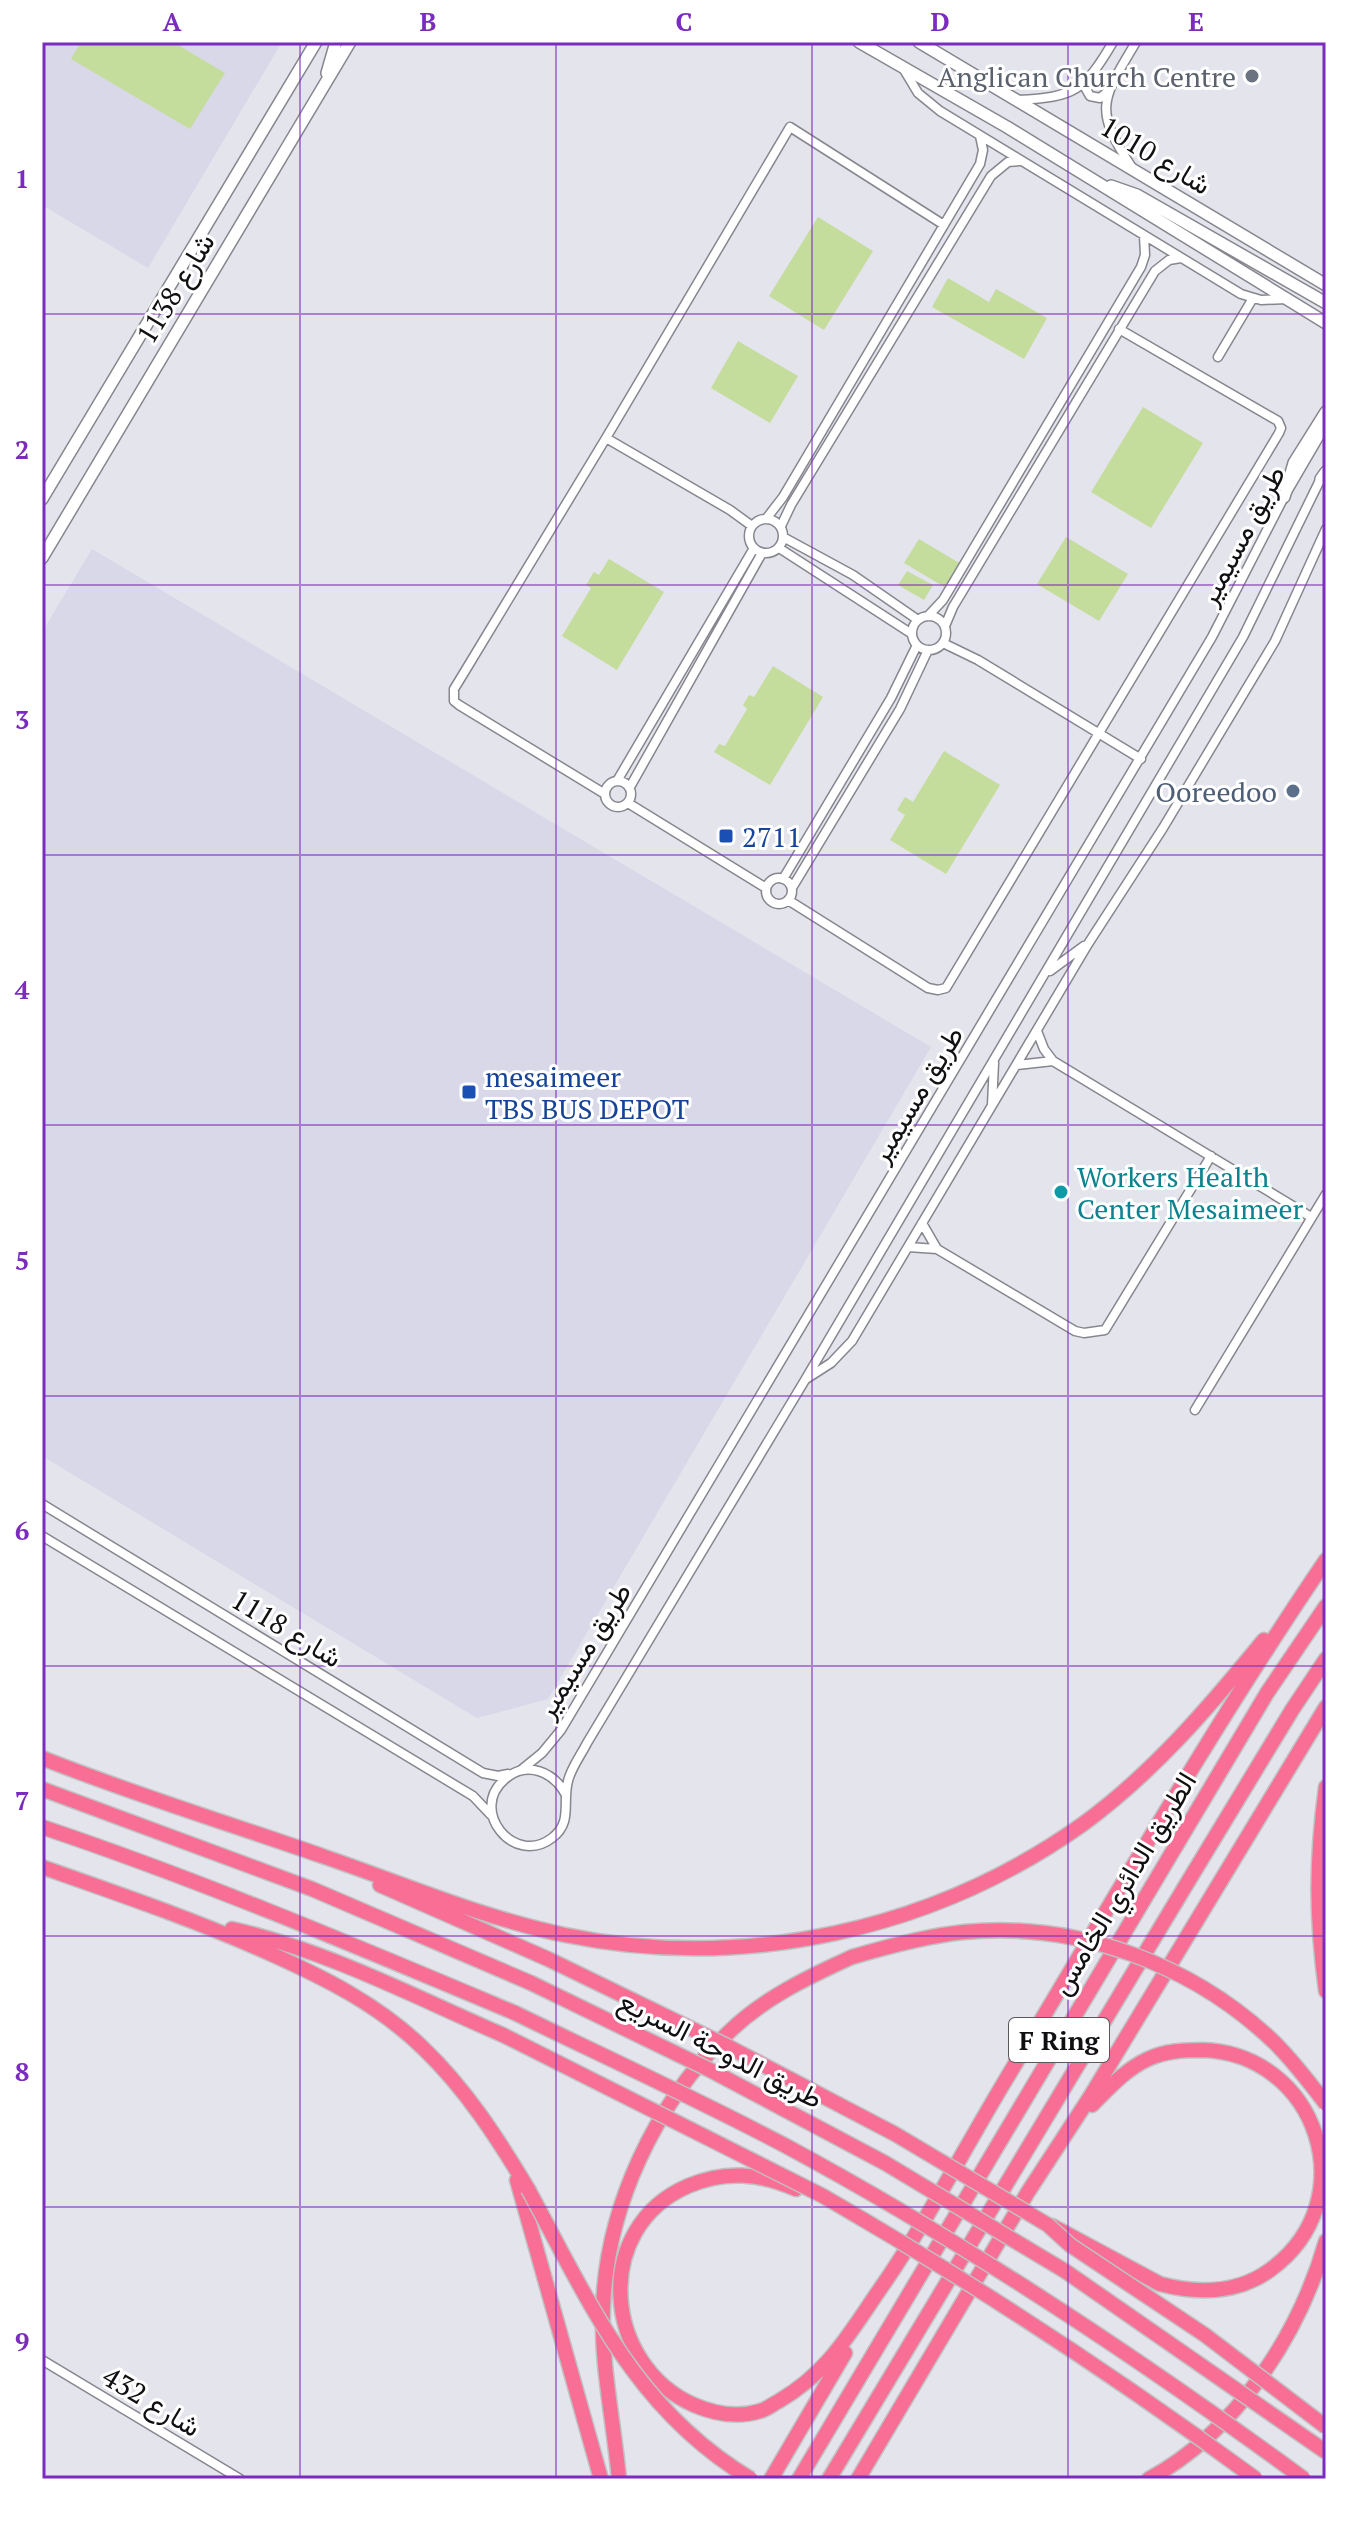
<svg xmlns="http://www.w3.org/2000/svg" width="1368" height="2521" font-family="'PT Serif',Vazirmatn,serif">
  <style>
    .built { fill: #d8d8e8 }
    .green { fill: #c4dc9c }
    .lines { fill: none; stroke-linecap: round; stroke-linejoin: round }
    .street-casing { stroke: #86868e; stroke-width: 11 }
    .secondary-casing { stroke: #86868e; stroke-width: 14 }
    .highway-casing { stroke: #c1c1c2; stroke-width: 17 }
    .street { stroke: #fff; stroke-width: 8 }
    .secondary { stroke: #fff; stroke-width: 11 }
    .highway { stroke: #f86e95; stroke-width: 14 }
    .highway-bridge-casing { stroke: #c1c1c2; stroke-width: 17; stroke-linecap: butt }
    .highway-bridge { stroke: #f86e95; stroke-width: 14 }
    .grid { fill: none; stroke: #7b2cbf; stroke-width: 2; stroke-opacity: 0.55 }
    .worship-dot { fill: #6b7280; stroke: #fff; stroke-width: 3 }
    .service-dot { fill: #5c6f8a; stroke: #fff; stroke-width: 3 }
    .transit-dot { fill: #1a4fb4; stroke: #fff; stroke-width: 3 }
    .culture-dot { fill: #0f9aa8; stroke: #fff; stroke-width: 3 }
    .labels { text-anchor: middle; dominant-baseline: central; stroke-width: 6; stroke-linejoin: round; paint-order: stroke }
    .shield { fill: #fff; stroke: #58585a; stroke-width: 2 }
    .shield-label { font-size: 26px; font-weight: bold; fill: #101013 }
    .worship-label { font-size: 28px; fill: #5b616d; stroke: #fff; text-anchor: end }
    .street-label { font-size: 28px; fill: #101013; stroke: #fff }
    .service-label { font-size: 28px; fill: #4e5e75; stroke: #fff; text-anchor: end }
    .transit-label { font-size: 28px; fill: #164399; stroke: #fff; text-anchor: start }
    .culture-label { font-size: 28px; fill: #0d838f; stroke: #fff; text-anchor: start }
    .neatline { fill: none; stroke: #7b2cbf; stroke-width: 3 }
    .grid-label { font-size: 26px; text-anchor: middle; font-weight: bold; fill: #7b2cbf }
  </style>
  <rect width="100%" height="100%" fill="#e4e4ed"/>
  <path class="built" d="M42 42H282L148 268 42 205Z
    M92 549 931 1047 548 1699 477 1718 42 1456V632Z"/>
  <path class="green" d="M81 42H173L225 73 190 129 71 59Z
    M818 217 873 251 824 330 769 296Z
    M948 278 989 302 996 289 1047 318 1024 359 932 307Z
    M738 341 798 376 770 423 711 388Z
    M1143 407 1203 443 1151 528 1091 492Z
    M1066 537 1128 574 1099 621 1037 584Z
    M919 539 961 564 946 588 904 563Z
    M609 559 664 592 617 670 562 636 591 588 586 585 594 572 599 575Z
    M907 571 933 585 924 600 898 585Z
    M773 666 823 697 770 785 714 752 719 744 725 746 747 709 743 705 749 695 754 697Z
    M944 751 1000 785 946 874 890 840 905 815 897 810 905 797 913 802Z"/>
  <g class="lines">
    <g class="street-casing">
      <path id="street" d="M903 68 918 93 940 111 1241 294 1261 300 1286 299
        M1089 80 1086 89 1090 96 1100 98 1107 92
        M1018 100C1075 97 1084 91 1113 42
        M1131 166C1092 108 1103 98 1136 42
        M1218 357 1253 298
        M606 438 730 510 752 526
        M749 536a17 17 0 1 1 34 0a17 17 0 1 1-34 0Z
        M766 519 783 497 980 164 983 150 980 136
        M781 526 791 505 991 176 1008 162 1020 161
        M783 537 853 575 918 620
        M779 548 912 634
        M912 633a17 17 0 1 1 34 0a17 17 0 1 1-34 0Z
        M928 616 943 600 1141 267 1145 255 1144 236
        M945 626 953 607 1155 271 1169 260 1181 258
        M943 643 978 660 1141 759
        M605 794a13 13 0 1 1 26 0a13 13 0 1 1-26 0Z
        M617 781 754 548
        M630 787 762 553
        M605 794 459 705 454 701V689L462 676 606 438 790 127 944 225
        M628 803 766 888
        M766 891a13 13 0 1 1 26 0a13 13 0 1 1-26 0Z
        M783 879 891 698 917 645
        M792 888 900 709 928 650
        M788 900 928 988 938 990 946 988 1279 433 1281 428 1278 421 1119 329
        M1050 971 1084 946
        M1037 1031 1044 1049 1053 1061 1311 1217
        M1017 1065 1053 1061
        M992 1105 994 1063
        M922 1223 937 1249
        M908 1247 937 1249 1075 1331 1084 1333 1105 1330 1211 1156
        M806 1379 831 1363 852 1341 1088 944 1163 828 1275 641 1326 529
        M1195 1410 1326 1194
        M42 1504 483 1773 498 1776 508 1774
        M42 1536 473 1796 491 1815
        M521 1770 542 1753 561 1730 1212 637 1284 497 1326 425
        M566 1795C554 1772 527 1760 505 1779 468 1810 514 1867 552 1838 573 1822 562 1803 568 1781 571 1768 581 1755 587 1743L805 1380 1243 637 1322 476
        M42 2360 240 2479"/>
    </g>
    <g class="secondary-casing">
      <path id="secondary" d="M859 42 1007 127 1326 323
        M919 42 1326 285
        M327 73 336 42
        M1111 186 1137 195 1326 303
        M1321 479 1326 472
        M1284 497 1294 463 1326 412
        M42 499 316 42
        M42 558 350 42"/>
    </g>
    <g class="highway-casing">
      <path id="highway" d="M42 1758C135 1795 231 1824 325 1857 404 1884 483 1918 565 1935 744 1972 934 1930 1083 1824 1153 1773 1210 1706 1264 1640
        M1326 1787C1316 1860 1316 1917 1326 1991
        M42 1789 312 1889 531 1983
        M42 1827C203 1881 358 1947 515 2013
        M42 1867C119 1894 195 1920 269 1953 325 1978 379 2005 423 2048 466 2089 498 2139 528 2189
        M380 1885 548 1959
        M232 1929C326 1950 415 1997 503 2035
        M517 2180 601 2479
        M796 2189C759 2173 725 2170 688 2186 591 2228 603 2365 694 2405 715 2414 738 2418 760 2411 767 2409 773 2404 779 2401 827 2373 848 2336 878 2292 925 2225 963 2151 1005 2081 1110 1906 1211 1729 1326 1560
        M1052 2226 1160 2284C1198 2294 1237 2294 1270 2270 1367 2200 1317 2053 1202 2050 1183 2050 1165 2051 1148 2059 1126 2069 1109 2088 1092 2105
        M619 2479C614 2423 601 2366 603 2309 606 2207 655 2104 728 2033 762 1999 808 1977 852 1957
        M771 2479 845 2353
        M799 2479 1267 1693 1326 1606
        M829 2479 1183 1890 1292 1710 1326 1659
        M858 2479 1028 2192 1090 2097 1326 1707
        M1149 2479C1237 2431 1299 2335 1326 2241"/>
    </g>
    <use href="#street" class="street"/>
    <use href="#secondary" class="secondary"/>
    <use href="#highway" class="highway"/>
    <g class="highway-bridge-casing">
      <path id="highway-bridge" d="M852 1957C889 1946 926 1936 964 1932 1078 1921 1194 1965 1275 2043 1294 2062 1310 2083 1326 2104
        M548 1959 725 2045 895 2134 1048 2225 1070 2245 1205 2335 1326 2427
        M531 1983 710 2070 885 2163 1065 2271 1326 2452
        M515 2013C605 2057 697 2099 786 2146 966 2243 1139 2358 1304 2479
        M503 2035 823 2196C972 2282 1117 2377 1256 2479
        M528 2189C590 2303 635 2410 751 2479"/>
    </g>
    <use href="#highway-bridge" class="highway-bridge"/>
  </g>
  <path class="grid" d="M300 42V2479M556 42V2479M812 42V2479M1068 42V2479M42 314H1326M42 585H1326M42 855H1326M42 1125H1326M42 1396H1326M42 1666H1326M42 1936H1326M42 2207H1326"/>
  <circle class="worship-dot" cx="1252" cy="76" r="8"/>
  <circle class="service-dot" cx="1293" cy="791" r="8"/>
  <g class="transit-dot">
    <rect x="718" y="828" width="16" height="16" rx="4"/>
    <rect x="461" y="1084" width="16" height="16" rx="4"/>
  </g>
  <circle class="culture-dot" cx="1061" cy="1192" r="8"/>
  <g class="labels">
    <rect class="shield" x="1009" y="2018" width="100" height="44" rx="6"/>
    <g class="shield-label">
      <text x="1059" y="2040">F Ring</text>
    </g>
    <g class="worship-label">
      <text x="1236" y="76">Anglican Church Centre</text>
    </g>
    <g class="street-label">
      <text transform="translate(1156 155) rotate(31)">شارع 1010</text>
      <text transform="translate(175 288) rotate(-59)">شارع 1138</text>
      <text transform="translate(1241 535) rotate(-62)">طريق مسيمير</text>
      <text transform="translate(916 1094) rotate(-59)">طريق مسيمير</text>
      <text transform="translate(287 1628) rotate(31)">شارع 1118</text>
      <text transform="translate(583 1650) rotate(-58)">طريق مسيمير</text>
      <text transform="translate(1123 1883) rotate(-59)">الطريق الدائري الخامس</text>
      <text transform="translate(721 2049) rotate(27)">طريق الدوحة السريع</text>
      <text transform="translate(152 2401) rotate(31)">شارع 432</text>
    </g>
    <g class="service-label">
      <text x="1277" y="791">Ooreedoo</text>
    </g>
    <g class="transit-label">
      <text x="742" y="836">2711</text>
      <text x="485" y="1076">mesaimeer<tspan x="485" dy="32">TBS BUS DEPOT</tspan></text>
    </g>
    <g class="culture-label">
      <text x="1077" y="1176">Workers Health<tspan x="1077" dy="32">Center Mesaimeer</tspan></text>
    </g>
  </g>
  <rect width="1368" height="2521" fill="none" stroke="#ffffff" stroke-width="88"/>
  <rect x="44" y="44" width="1280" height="2433" class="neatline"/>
  <g class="grid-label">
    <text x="172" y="31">A</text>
    <text x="428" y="31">B</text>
    <text x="684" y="31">C</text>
    <text x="940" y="31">D</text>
    <text x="1196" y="31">E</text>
    <text x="22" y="188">1</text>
    <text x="22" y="459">2</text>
    <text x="22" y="729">3</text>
    <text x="22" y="999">4</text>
    <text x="22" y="1270">5</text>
    <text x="22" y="1540">6</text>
    <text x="22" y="1810">7</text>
    <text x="22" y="2081">8</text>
    <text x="22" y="2351">9</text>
  </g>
</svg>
